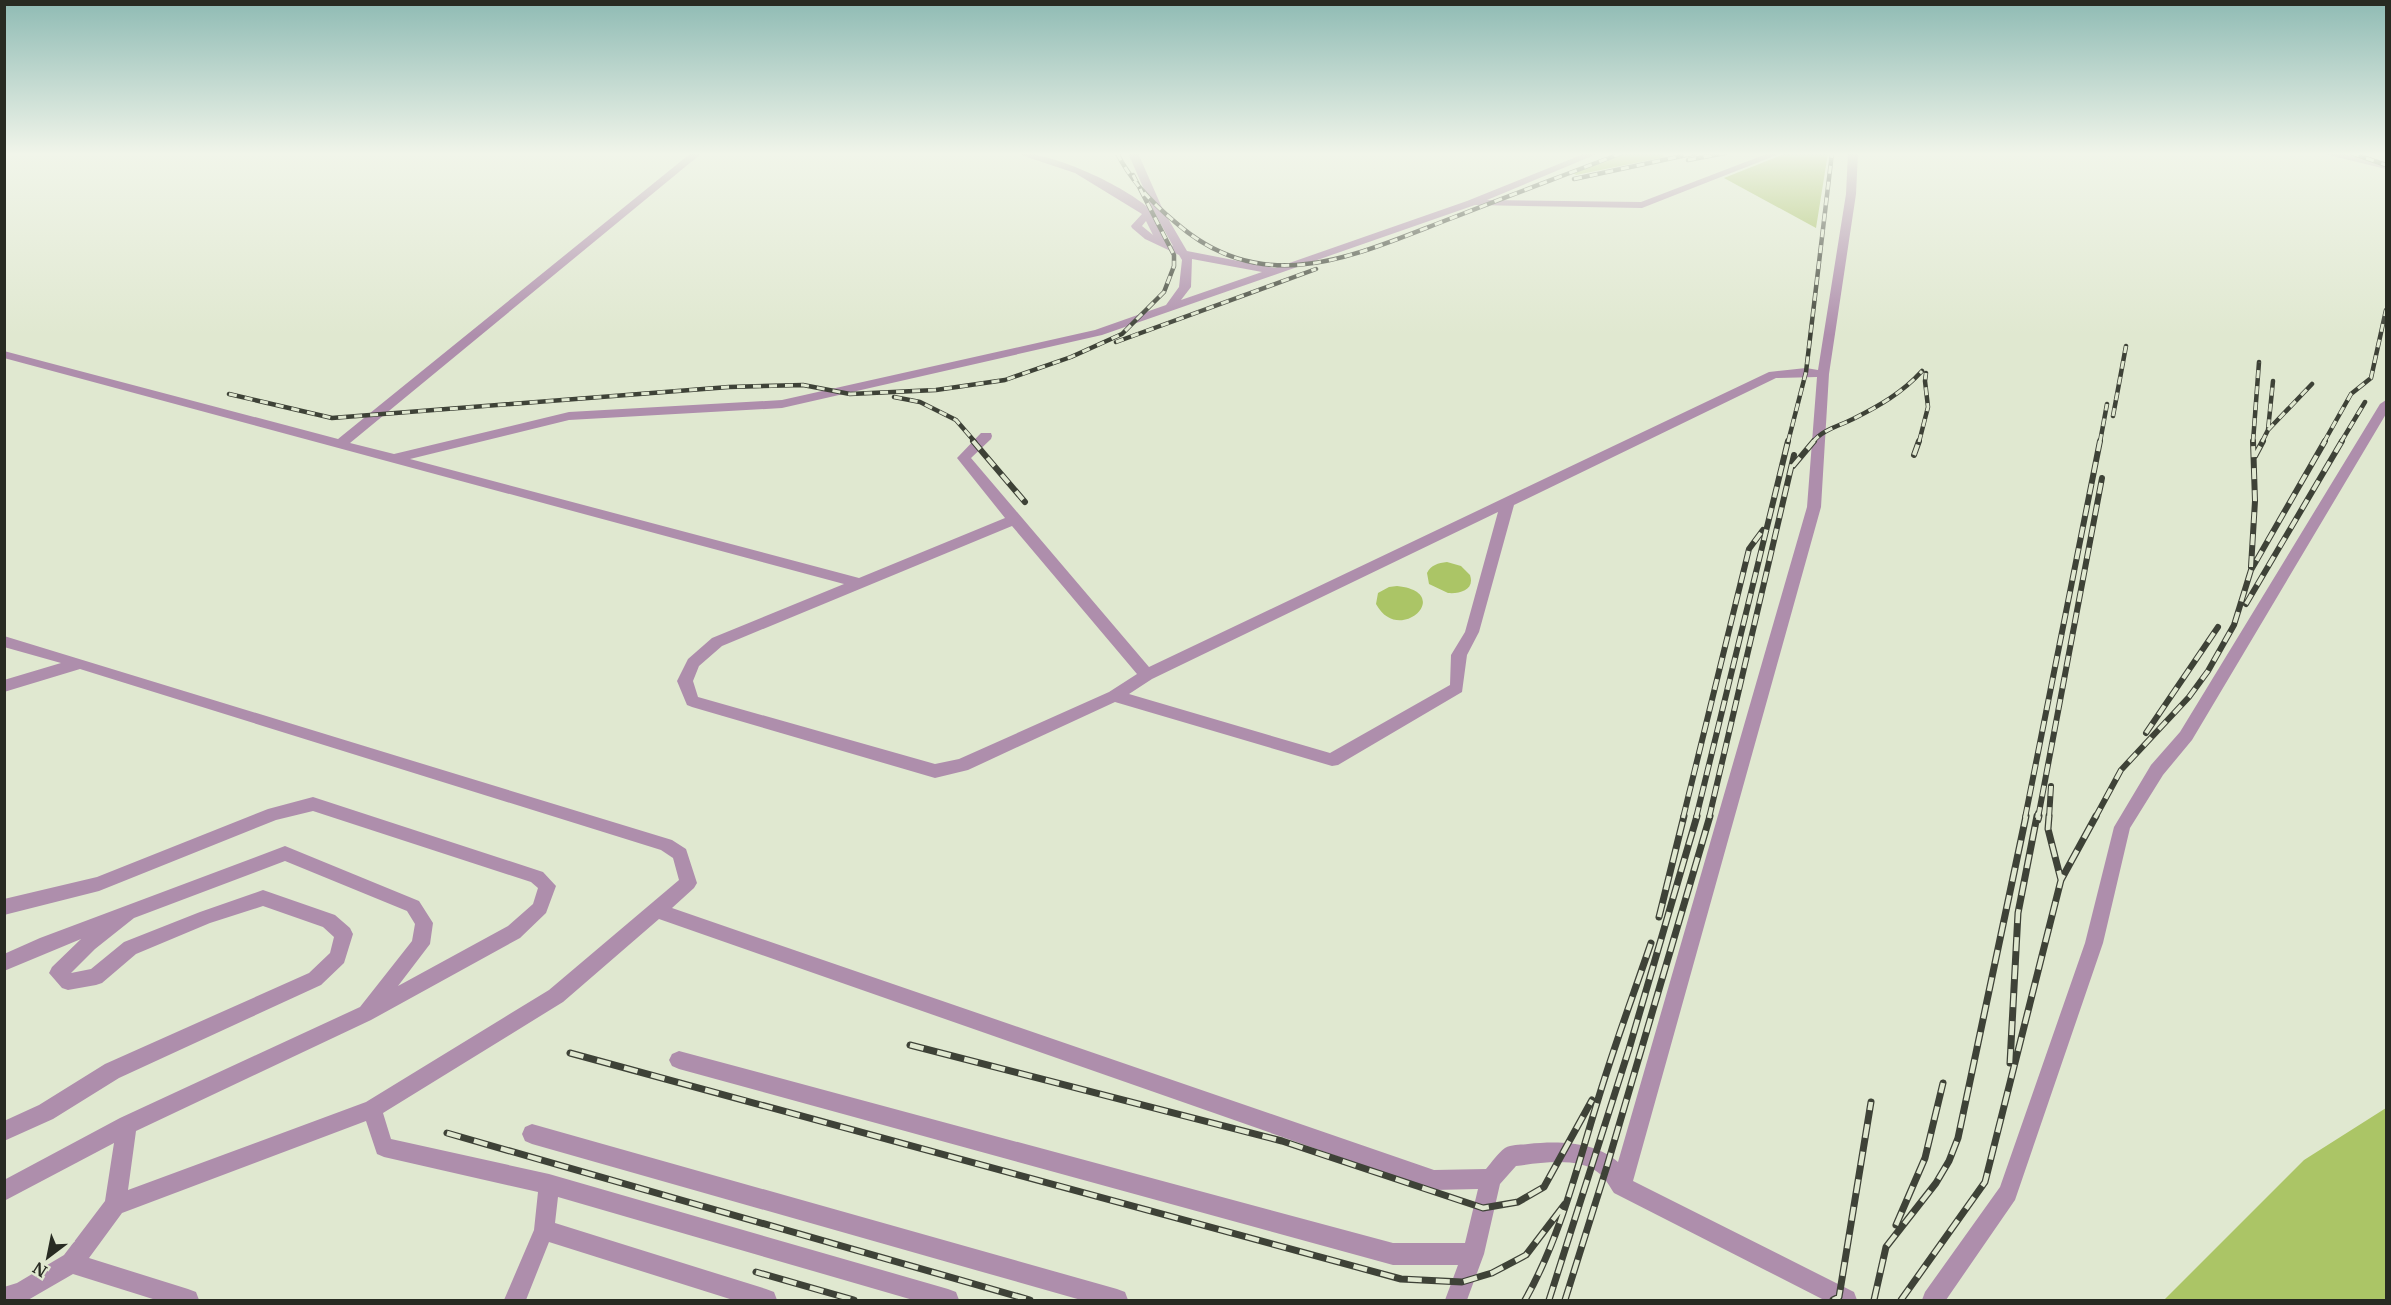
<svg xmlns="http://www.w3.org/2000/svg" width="2391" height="1305" font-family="Merriweather,serif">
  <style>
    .forest { fill: #a2bc5d }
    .water { fill: #abc566 }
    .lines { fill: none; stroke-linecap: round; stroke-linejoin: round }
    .minor { fill: #ae8eac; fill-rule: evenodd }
    .rail-far2-casing { stroke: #3e4237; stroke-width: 4.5 }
    .rail-far1-casing { stroke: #3e4237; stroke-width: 6 }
    .rail-casing { stroke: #3e4237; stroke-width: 7 }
    .rail-far2 { stroke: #e0e8d0; stroke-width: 3; stroke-dasharray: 8; stroke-linecap: butt }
    .rail-far1 { stroke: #e0e8d0; stroke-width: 4; stroke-dasharray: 11; stroke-linecap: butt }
    .rail { stroke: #e0e8d0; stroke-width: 4.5; stroke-dasharray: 14; stroke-linecap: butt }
  </style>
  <rect width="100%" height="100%" fill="#e0e8d0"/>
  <path class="forest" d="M1627 153H1660L1665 157 1576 175 1573 173Z
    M1787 153H1828L1816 228 1724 178Z"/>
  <path class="water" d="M1447 562 1461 566 1470 575C1475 590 1460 594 1448 593L1429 584 1427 573C1431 565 1438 563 1447 562Z
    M1397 586C1456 592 1399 647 1376 604L1378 593 1389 587Z
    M2386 1108V1300H2164L2304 1160Z"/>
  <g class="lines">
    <path class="minor" d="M691 153H702L350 443 394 454 569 412 782 400 1095 330 1166 305 1179 287 1182 260 1179 255 1145 239 1132 228 1131 226 1142 214 1075 173 1021 155 1019 153C1054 153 1125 186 1151 210 1159 217 1163 234 1168 244L1173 246 1153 210 1128 153H1138L1163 210 1187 251 1275 268 1467 201 1586 153H1599L1487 200 1641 202 1769 153H1782L1642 208 1475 205 1102 335 782 408 569 420 410 459 859 578 1005 518 957 458 981 433H991L992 436 991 439 971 458 1149 667 1769 372 1806 368 1818 370 1846 194 1848 153H1858L1856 194 1829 374 1821 507 1633 1181 1854 1292 1857 1300H1824L1614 1193C1610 1187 1606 1179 1600 1174 1579 1156 1541 1163 1516 1166L1500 1184 1484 1254 1467 1300H1445L1458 1265H1393L679 1069 672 1066 669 1060 672 1054 679 1051 1393 1243H1465L1478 1189 1434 1190 659 919 563 1002 383 1113 391 1139 549 1174 948 1289 956 1292 959 1300H913L558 1197 555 1223 766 1289 774 1292 777 1300H733L549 1242 526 1300H504L534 1230 538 1192 384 1157 377 1154 366 1121 122 1213 89 1258 188 1289 196 1292 199 1300H156L73 1274 28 1300H4V1287L17 1283 64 1255 105 1201 114 1143 4 1201V1180L120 1118 360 1007 412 941 415 924 407 911 285 861 134 918 95 949 71 973 91 969 124 942 200 912 263 890 335 915 350 928 353 934 344 963 321 985 119 1078 53 1119 4 1141V1121L39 1105 105 1064 309 973 330 953 334 937 323 927 263 906 210 923 136 954 102 983 96 985 68 990 62 988 49 973 52 967 81 939 4 971V954L40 938 285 846 419 901 433 923 430 944 398 986 508 926 533 904 538 888 531 882 313 811 276 820 99 891 4 915V899L97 877 268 809 313 797 543 872 556 886 546 913 520 938 371 1020 136 1131 128 1190 366 1102 549 990 679 880 673 858 661 850 80 669 4 692V680L61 663 4 647V636L672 840 686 849 697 883 694 888 672 908 1434 1170 1486 1169C1492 1162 1498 1153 1505 1148 1512 1144 1521 1145 1528 1144 1558 1141 1594 1141 1618 1162L1807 507 1817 377 1776 378 1514 505 1479 632 1467 655 1462 692 1338 765 1332 766 1115 702 968 770 935 778 692 707 687 705 677 681 688 659 712 638 844 584 4 358V351L338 439ZM1146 221 1153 235 1142 226ZM1192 259 1262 272 1181 300 1191 287ZM1498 512 1465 632 1451 655 1450 685 1330 753 1129 694 1152 679ZM1012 526 1137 674 1109 692 959 759 935 764 698 697 693 681 699 666 722 646Z
      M2320 153H2337L2386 163V169Z
      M2386 400V414L2192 740 2163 775 2130 828 2103 943 2015 1200 1946 1300H1922L1925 1292 2000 1187 2085 943 2114 827 2151 765 2180 732 2380 404Z
      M532 1124 1117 1289 1125 1292 1128 1300H1081L532 1144 525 1141 522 1134 525 1127Z"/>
    <g class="rail-far2-casing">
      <path id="rail-far2" d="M1117 153C1131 181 1151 202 1175 222 1265 301 1355 255 1452 218 1508 196 1565 175 1622 153
        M2351 153 2386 165
        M1688 160 1725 153
        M1574 179 1696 153
        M1116 342 1316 269
        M229 394 332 418 729 387 803 385 850 394 936 390 1005 380 1071 357 1122 334 1164 292 1174 266V255L1133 175
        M894 397 920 402 956 420 975 442
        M2113 416 2126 346
        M2268 430 2312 384
        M1788 442 1806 372 1832 153
        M1813 442C1822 430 1839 426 1853 419 1879 406 1902 393 1922 371
        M1919 442 1928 407 1925 381 1926 373
        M2100 442 2107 404
        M2253 442 2259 362
        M2262 442 2268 430 2273 381
        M2324 442 2351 394 2371 378 2386 310
        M2341 442 2365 402"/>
    </g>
    <g class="rail-far1-casing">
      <path id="rail-far1" d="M973 441 1025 502
        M1914 455 1919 441
        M2255 456 2263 441
        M1793 466 1814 441
        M2251 567 2255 501 2253 441
        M2246 604 2342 441
        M2146 733 2218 627
        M1683 818 1749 549 1763 530
        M1696 818 1788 441
        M1709 818 1794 455
        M2025 818 2100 441
        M2037 818 2038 813
        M2038 818 2102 478
        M2049 818 2051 786
        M2095 818 2121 770 2189 697 2208 671 2234 625 2251 570 2325 441"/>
    </g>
    <g class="rail-casing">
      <path id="rail" d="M2049 816 2048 829 2061 880
        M2038 820 2039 816
        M1659 917 1684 816
        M910 1045 1282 1141 1483 1208 1518 1202 1544 1187 1592 1100
        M570 1053 1401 1279 1462 1282 1492 1273 1526 1255 1565 1204
        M2010 1063 2018 913 2037 816
        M447 1133 1030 1300
        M1896 1225 1925 1158 1943 1083
        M756 1272 854 1300
        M1525 1300C1560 1238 1576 1171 1597 1103 1613 1049 1633 996 1651 943
        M1549 1300 1629 1049 1697 816
        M1565 1300 1607 1166 1710 816
        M1833 1300 1839 1297 1871 1102
        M1874 1300 1886 1247 1936 1183 1949 1161 1958 1138 2026 816
        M1901 1300 1985 1182 2061 880 2096 816"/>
    </g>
    <use href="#rail-far2" class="rail-far2"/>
    <use href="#rail-far1" class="rail-far1"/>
    <use href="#rail" class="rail"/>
  </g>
  <linearGradient id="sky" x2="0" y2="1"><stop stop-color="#8fbbb4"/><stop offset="0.46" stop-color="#f1f5ea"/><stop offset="1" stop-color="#f1f5ea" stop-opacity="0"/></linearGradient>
  <rect width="2391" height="335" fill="url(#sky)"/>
  <rect width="2391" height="1305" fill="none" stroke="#282b22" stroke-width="12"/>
  <g transform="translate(48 1257) rotate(212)" stroke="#e0e8d0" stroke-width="4.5" paint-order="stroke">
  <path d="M0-4.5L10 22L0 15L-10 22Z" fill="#282b22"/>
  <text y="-9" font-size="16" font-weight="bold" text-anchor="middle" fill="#282b22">N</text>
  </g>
</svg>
